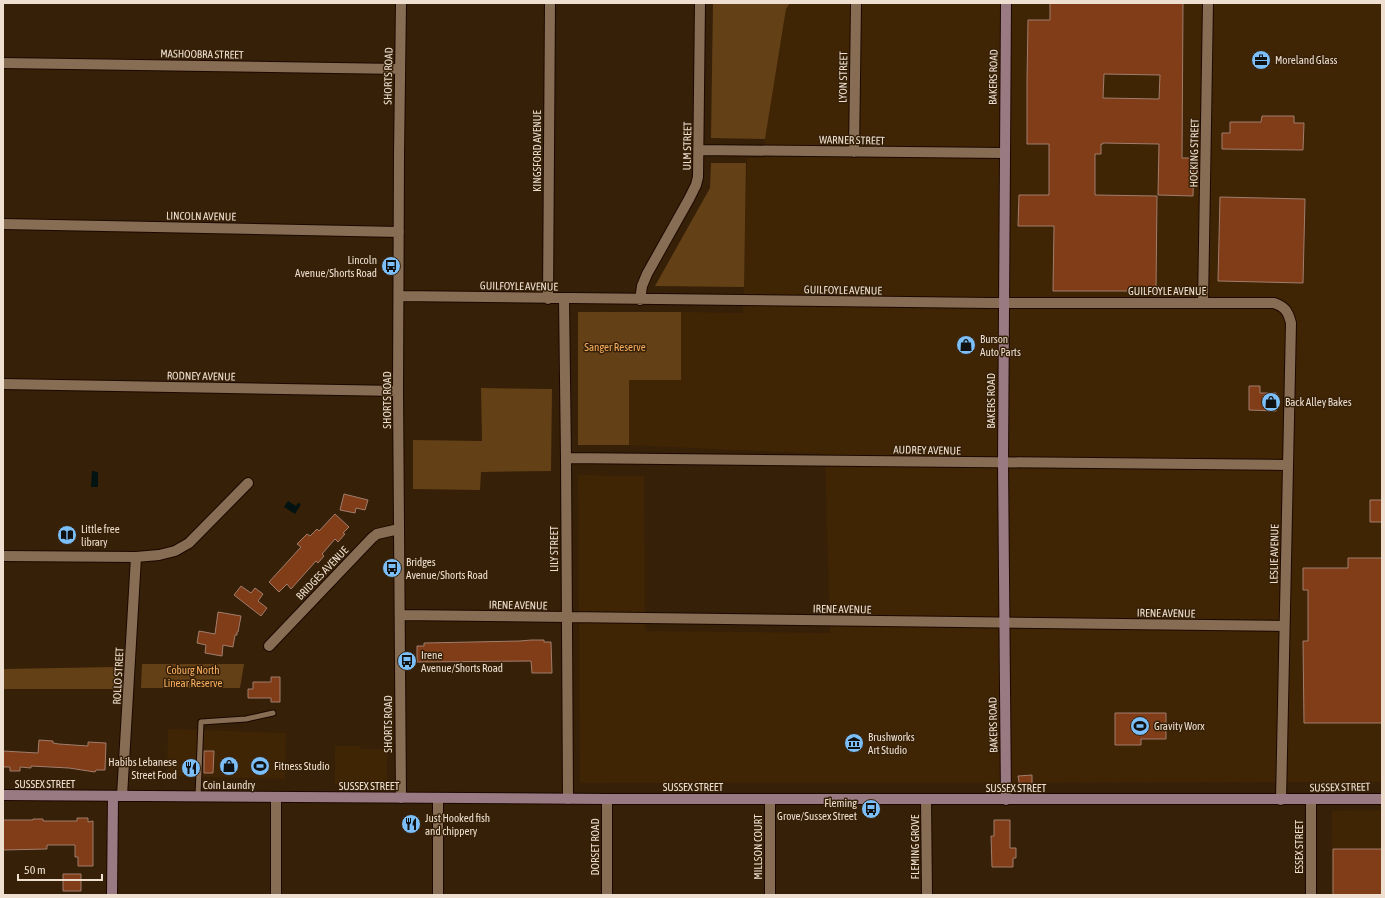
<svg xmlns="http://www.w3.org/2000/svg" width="1385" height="898" font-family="'Asap Condensed',sans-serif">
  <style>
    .built { fill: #402505 }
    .green { fill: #644017 }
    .water { fill: #021311 }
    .building { fill: #803d18; stroke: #a07d6d; fill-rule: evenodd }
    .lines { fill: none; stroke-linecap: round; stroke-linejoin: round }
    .lane-casing { stroke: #1c0800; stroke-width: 7 }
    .street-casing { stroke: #1c0800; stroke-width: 12 }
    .secondary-casing { stroke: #1c0800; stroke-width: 12 }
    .lane { stroke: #876d53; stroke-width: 5 }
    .street { stroke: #876d53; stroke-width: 10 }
    .secondary { stroke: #997a82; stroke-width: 10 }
    .labels { text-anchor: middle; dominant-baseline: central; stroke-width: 3; stroke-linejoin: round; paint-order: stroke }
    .street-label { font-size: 11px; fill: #eedfd1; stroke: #362007 }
    .poi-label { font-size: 11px; fill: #eedfd1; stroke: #362007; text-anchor: start }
    .park-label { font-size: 11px; fill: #f9af60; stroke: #362007 }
  </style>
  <rect width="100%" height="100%" fill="#362007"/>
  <path class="built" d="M790 3H1382V782L580 783 578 475 644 476 645 631 830 633 825 454 629 445V380H681V312L743 313 747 158H764L765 139 786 9Z
    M168 729 286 733 285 779 167 776Z
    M335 746H360L361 749H387V785L335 784Z
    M1382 810V895H1331L1332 811Z"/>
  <path class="green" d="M713 3H790L786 9 765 139 711 138Z
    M711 163H746L744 287 655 286 710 188Z
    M578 312H681V380H629V445H578Z
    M481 388 552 389 551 471 481 472 480 490 413 489V440L482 441Z
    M142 664H244L240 688H141Z
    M116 667 115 689H3V669Z"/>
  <path class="water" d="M92 471 98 472V487H91Z
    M288 501 296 506 298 503 301 504 295 514 284 507Z"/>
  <path class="building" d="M1050 3H1183L1182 158H1194L1193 196 1158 195 1159 144 1103 143V144H1101V154H1095V195L1157 196 1156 291H1053L1054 226H1018L1019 195H1049V144H1027V81L1028 20H1050ZM1104 74 1160 75 1159 99 1103 98Z
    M1262 116H1294V123H1304L1303 150 1222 149V133H1230V122H1261Z
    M1220 197 1305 199 1303 283 1218 281Z
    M1249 386H1260V393H1276V411L1249 410Z
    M344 494 368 500 365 510 356 508 355 513 340 510Z
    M1370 500H1382V522H1370Z
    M335 514 349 527 343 533 345 534 338 542 335 539 322 554 324 556 318 563 316 561 291 589 287 584 279 592 269 582 301 547 297 544 307 534 310 536 317 529 319 531Z
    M1348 558H1382V723H1304L1303 641H1308V590H1303V568H1348Z
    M241 586 251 593 255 588 263 594 258 601 267 608 261 616 234 595Z
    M218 612 241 616 238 632H237V635H235L233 647 223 645 222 656 205 653 206 645 197 643 199 631 215 634Z
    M531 640H544V642H551L552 673H532L531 661 417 662V646H424V643L520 641Z
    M271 677H280V702H271V698H248V689H253V682H271Z
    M1115 713H1166V739H1141V745H1115Z
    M39 740 53 741V743L59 744 88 746V742L106 743 105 770H96L95 772 69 768 31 766V768L20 767V771H10V767H3V751L38 753Z
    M204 751H214L213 773H204Z
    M1032 775V787H1023L1019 782 1018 776Z
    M77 818H88V822L93 821V866H78V857H75V845H47V849L3 850V820H33V819H43V821H77Z
    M994 820H1010V848H1016V858H1013V867H992L991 836H994Z
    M1333 849H1382V895H1333Z
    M63 874H81V891H63Z"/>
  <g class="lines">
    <g class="lane-casing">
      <path id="lane" d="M198 796 201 722 246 719 273 713"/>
    </g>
    <g class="street-casing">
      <path id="street" d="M3 63 400 69
        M699 150 1004 153
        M854 152 856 3
        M3 224 399 232
        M399 296 990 303H1274C1285 307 1288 311 1291 323L1281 800
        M548 299 550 3
        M564 299 566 458 568 799
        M640 300 642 286 647 274 689 199 696 185 698 177 700 3
        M1203 303 1208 3
        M3 384 398 391
        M566 458 1287 465
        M3 556 136 557 159 555 175 551 189 543 248 483
        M400 615 1284 626
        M269 646 372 538 377 534 399 529
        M122 796 136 557
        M276 797V895
        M401 798 398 391 399 154 401 3
        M438 798V895
        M607 799V895
        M926 799 927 895
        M770 800V895
        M1311 895V800"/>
    </g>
    <g class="secondary-casing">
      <path id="secondary" d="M1006 3 1003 463 1006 800
        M3 795 607 799H1382
        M112 895 113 796"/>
    </g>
    <use href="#lane" class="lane"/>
    <use href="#street" class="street"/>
    <use href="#secondary" class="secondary"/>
  </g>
  <defs>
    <g id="office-disc" transform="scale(1)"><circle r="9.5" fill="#7bbef8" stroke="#362007"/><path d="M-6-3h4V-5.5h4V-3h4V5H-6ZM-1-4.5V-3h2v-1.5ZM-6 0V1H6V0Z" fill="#111"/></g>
    <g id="bus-disc" transform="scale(1)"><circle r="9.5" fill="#7bbef8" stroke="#362007"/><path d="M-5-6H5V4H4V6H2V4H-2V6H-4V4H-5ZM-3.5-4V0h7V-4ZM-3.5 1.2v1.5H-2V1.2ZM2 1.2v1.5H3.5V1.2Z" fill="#111"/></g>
    <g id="shop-disc" transform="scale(1)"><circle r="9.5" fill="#7bbef8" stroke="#362007"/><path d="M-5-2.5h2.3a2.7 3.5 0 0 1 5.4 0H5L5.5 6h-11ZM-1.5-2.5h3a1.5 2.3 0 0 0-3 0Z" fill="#111"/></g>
    <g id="library-disc" transform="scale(1)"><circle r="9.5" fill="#7bbef8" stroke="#362007"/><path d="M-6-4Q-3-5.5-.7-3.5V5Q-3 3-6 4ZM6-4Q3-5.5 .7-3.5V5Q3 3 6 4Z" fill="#111"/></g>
    <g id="stadium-disc" transform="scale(1)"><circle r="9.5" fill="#7bbef8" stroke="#362007"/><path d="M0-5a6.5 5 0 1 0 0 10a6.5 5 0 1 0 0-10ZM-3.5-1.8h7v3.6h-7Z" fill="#111"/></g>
    <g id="museum-disc" transform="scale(1)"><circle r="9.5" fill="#7bbef8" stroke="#362007"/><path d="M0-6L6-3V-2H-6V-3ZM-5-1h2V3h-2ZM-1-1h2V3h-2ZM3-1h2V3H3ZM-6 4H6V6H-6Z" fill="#111"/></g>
    <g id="restaurant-disc" transform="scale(1)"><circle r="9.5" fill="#7bbef8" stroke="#362007"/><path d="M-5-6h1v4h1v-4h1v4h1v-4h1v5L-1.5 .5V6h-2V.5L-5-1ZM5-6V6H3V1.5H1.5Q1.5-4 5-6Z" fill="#111"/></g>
  </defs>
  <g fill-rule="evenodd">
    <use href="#office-disc" x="1261" y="60"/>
    <use href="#bus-disc" x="391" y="266"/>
    <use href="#shop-disc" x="966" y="345"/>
    <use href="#shop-disc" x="1271" y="402"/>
    <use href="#library-disc" x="67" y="535"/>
    <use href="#bus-disc" x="392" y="568"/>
    <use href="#bus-disc" x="407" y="661"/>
    <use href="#stadium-disc" x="1140" y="726"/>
    <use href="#museum-disc" x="854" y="743"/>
    <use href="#shop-disc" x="229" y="766"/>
    <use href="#stadium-disc" x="260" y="766"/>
    <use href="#restaurant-disc" x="191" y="768"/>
    <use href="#bus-disc" x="871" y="809"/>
    <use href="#restaurant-disc" x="411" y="824"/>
  </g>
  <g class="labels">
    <g class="street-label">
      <text transform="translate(202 54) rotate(1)">MASHOOBRA STREET</text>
      <text transform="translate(388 76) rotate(-89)">SHORTS ROAD</text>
      <text transform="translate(843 77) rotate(-89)">LYON STREET</text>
      <text transform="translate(993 77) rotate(-89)">BAKERS ROAD</text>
      <text transform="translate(852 140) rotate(1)">WARNER STREET</text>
      <text transform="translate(687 146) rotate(-89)">ULM STREET</text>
      <text transform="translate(537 151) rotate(-90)">KINGSFORD AVENUE</text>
      <text transform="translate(1194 153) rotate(-89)">HOCKING STREET</text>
      <text transform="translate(201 216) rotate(1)">LINCOLN AVENUE</text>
      <text transform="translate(519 286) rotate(1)">GUILFOYLE AVENUE</text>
      <text transform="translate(843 290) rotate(1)">GUILFOYLE AVENUE</text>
      <text x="1167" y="291">GUILFOYLE AVENUE</text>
      <text transform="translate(201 376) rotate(1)">RODNEY AVENUE</text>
      <text transform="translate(387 400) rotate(-90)">SHORTS ROAD</text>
      <text transform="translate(991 401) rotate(-90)">BAKERS ROAD</text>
      <text transform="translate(927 450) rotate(1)">AUDREY AVENUE</text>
      <text transform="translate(554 549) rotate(-90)">LILY STREET</text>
      <text transform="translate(1274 554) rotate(-89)">LESLIE AVENUE</text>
      <text transform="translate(322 573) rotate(-46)">BRIDGES AVENUE</text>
      <text transform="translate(518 605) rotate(1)">IRENE AVENUE</text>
      <text transform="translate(842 609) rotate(1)">IRENE AVENUE</text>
      <text transform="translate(1166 613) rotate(1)">IRENE AVENUE</text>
      <text transform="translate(118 676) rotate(-87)">ROLLO STREET</text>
      <text transform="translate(388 724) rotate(-90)">SHORTS ROAD</text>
      <text transform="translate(993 725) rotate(-91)">BAKERS ROAD</text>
      <text x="45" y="784">SUSSEX STREET</text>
      <text x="369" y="786">SUSSEX STREET</text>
      <text x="693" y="787">SUSSEX STREET</text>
      <text transform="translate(1340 787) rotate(-1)">SUSSEX STREET</text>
      <text x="1016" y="788">SUSSEX STREET</text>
      <text transform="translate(595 847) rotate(-90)">DORSET ROAD</text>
      <text transform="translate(758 847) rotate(-90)">MILLSON COURT</text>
      <text transform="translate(915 847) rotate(-90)">FLEMING GROVE</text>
      <text transform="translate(1299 847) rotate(-90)">ESSEX STREET</text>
    </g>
    <g class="poi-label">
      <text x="1275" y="60">Moreland Glass</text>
      <text x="377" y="260" text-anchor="end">Lincoln<tspan x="377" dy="13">Avenue/Shorts Road</tspan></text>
      <text x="980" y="339">Burson<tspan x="980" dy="13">Auto Parts</tspan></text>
      <text x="1285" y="402">Back Alley Bakes</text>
      <text x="81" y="529">Little free<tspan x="81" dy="13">library</tspan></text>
      <text x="406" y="562">Bridges<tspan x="406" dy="13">Avenue/Shorts Road</tspan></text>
      <text x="421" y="655">Irene<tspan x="421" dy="13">Avenue/Shorts Road</tspan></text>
      <text x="1154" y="726">Gravity Worx</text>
      <text x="868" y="737">Brushworks<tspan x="868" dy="13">Art Studio</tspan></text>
      <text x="177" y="762" text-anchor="end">Habibs Lebanese<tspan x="177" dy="13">Street Food</tspan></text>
      <text x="274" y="766">Fitness Studio</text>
      <text x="229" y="785" text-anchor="middle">Coin Laundry</text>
      <text x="857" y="803" text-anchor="end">Fleming<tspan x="857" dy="13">Grove/Sussex Street</tspan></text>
      <text x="425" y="818">Just Hooked fish<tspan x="425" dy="13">and chippery</tspan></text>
    </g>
    <g class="park-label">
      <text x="615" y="347">Sanger Reserve</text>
      <text x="193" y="670">Coburg North<tspan x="193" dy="13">Linear Reserve</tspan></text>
    </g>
  </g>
  <rect width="1385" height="898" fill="none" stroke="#eedfd1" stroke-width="8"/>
  <path d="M18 874v6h84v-6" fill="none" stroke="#eedfd1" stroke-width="2"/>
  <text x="24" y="874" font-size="12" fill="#eedfd1" stroke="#362007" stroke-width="3" paint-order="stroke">50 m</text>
</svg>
